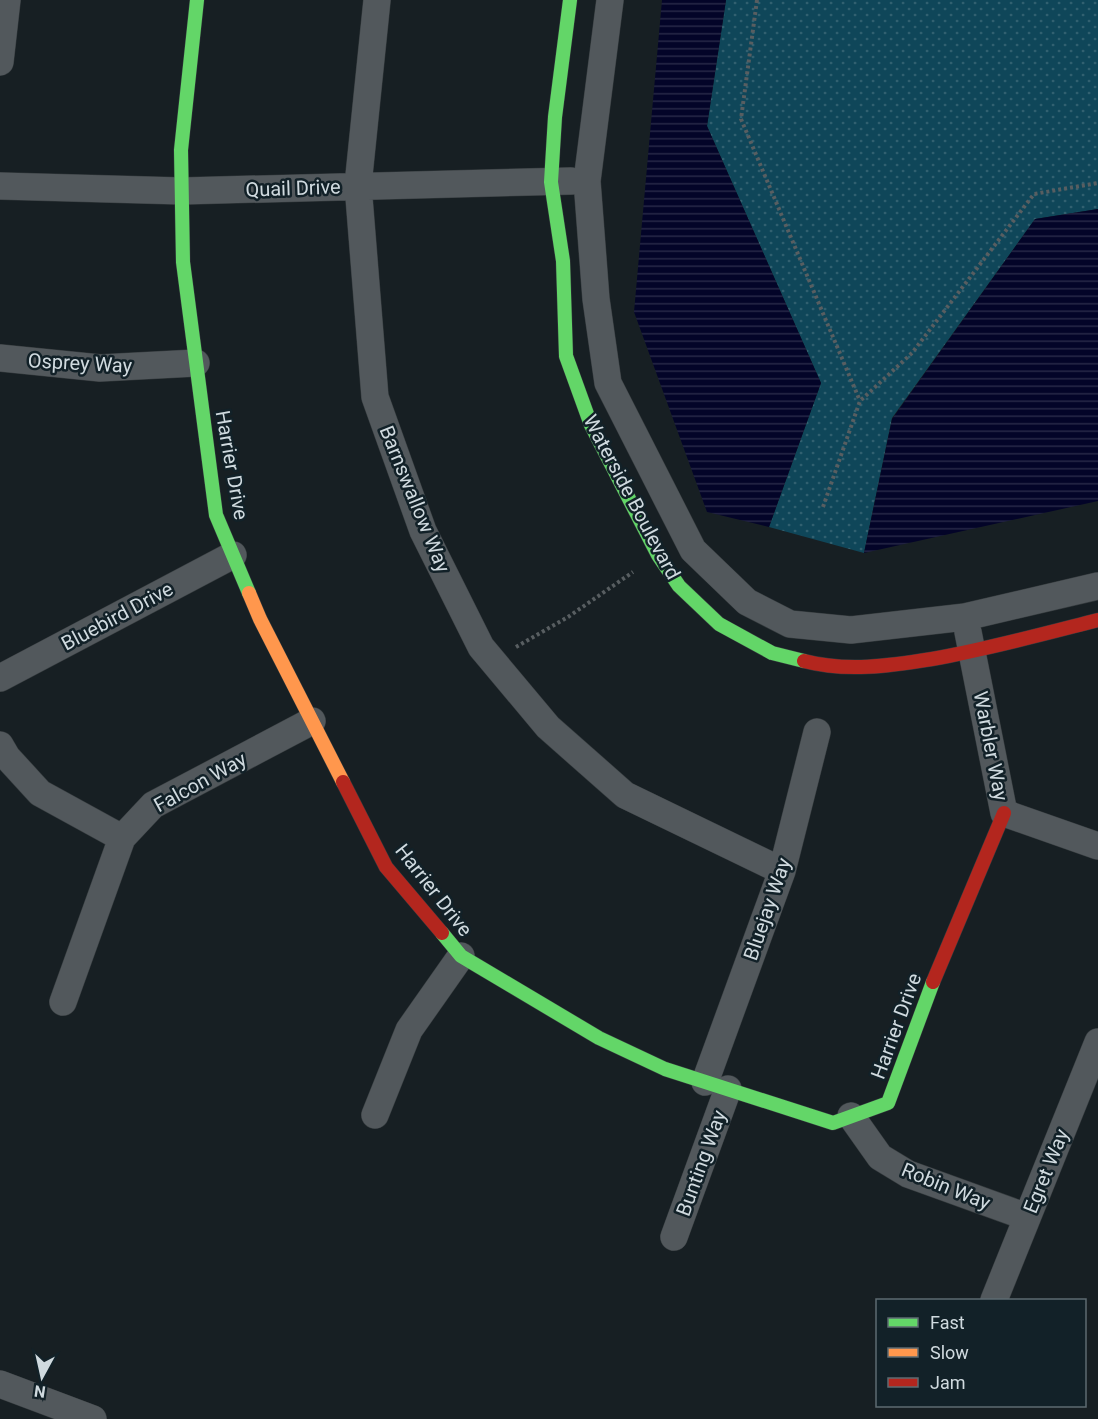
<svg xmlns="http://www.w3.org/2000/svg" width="1098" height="1419" font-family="Roboto,sans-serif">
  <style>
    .grass { fill: url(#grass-dots) }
    .water { fill: url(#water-rules) }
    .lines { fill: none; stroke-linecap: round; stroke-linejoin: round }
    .street-casing { stroke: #353b3e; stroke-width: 28 }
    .fast-casing { stroke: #353b3e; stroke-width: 15 }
    .slow-casing { stroke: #353b3e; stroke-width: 15 }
    .jam-casing { stroke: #353b3e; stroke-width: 15 }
    .path { stroke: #585e61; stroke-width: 4; stroke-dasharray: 3 3; stroke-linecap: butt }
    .street { stroke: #52585c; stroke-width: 27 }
    .fast { stroke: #63d668; stroke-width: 14 }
    .slow { stroke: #ff974d; stroke-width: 14 }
    .jam { stroke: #b3261e; stroke-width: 14 }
    .labels { text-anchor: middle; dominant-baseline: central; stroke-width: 5; stroke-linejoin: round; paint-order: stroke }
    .street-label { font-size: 20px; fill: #d0dadf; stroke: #122128 }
  </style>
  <defs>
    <pattern id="grass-dots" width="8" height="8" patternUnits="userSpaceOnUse" patternTransform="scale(1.5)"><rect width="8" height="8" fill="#0f4659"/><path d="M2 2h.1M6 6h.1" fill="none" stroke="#316070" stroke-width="1.8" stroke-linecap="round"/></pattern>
    <pattern id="water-rules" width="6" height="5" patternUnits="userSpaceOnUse" patternTransform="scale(1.5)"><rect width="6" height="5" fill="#030428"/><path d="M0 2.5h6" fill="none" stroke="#272847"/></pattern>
  </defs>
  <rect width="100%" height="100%" fill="#171f23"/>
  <path class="grass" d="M726 0H1098V209L1035 219 892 418 864 553 769 527 821 383 707 126Z"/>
  <path class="water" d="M662 0H726L707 126 821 383 769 527 707 512 634 312Z
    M1098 209V501L864 553 892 419 1035 219Z"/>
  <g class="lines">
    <g class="street-casing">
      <path id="street" d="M377 0 358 185 375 397 423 531 481 647 548 727 625 795 782 871
        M610 0 587 181 596 299 608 383 693 550 747 602 790 624 851 630 965 617 1098 586
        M0 62 7 0
        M0 186 182 191 571 181
        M0 358 100 368 196 363
        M968 632 1004 813 1098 846
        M0 678 233 555
        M0 745 7 757 40 793 122 838
        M63 1002 122 838 153 805 312 721
        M705 1082 782 871 817 732
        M375 1115 409 1030 461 956
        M851 1116 880 1157 908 1174 1027 1217
        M674 1237 728 1089
        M994 1300 1098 1042
        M0 1384 93 1419"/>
    </g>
    <g class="fast-casing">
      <path id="fast" d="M197 0 181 150 183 262 216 515 249 593
        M570 0 555 117 551 182 563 261 566 356 591 425 658 555 679 586 719 624 772 653 804 661
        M442 933 461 956 599 1038 665 1069 833 1123 888 1103 933 982"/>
    </g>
    <g class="slow-casing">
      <path id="slow" d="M249 593 260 619 343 782"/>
    </g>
    <g class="jam-casing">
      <path id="jam" d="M804 661C846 672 889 666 932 659 988 649 1043 634 1098 620
        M343 782 386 867 442 933
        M933 982 1004 813"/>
    </g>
    <path class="path" d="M757 0 741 119 860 401
      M823 507 860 401 912 353 1034 194 1098 183
      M516 647 568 617 633 572"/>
    <use href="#street" class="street"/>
    <use href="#fast" class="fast"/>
    <use href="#slow" class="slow"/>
    <use href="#jam" class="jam"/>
  </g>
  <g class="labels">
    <g class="street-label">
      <text transform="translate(293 188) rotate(-2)">Quail Drive</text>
      <text transform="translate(80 363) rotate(3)">Osprey Way</text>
      <text transform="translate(232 465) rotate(80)">Harrier Drive</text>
      <text transform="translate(632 497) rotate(62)">Waterside Boulevard</text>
      <text transform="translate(415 499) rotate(68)">Barnswallow Way</text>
      <text transform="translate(117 616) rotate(-28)">Bluebird Drive</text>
      <text transform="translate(991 746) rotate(79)">Warbler Way</text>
      <text transform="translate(200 782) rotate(-29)">Falcon Way</text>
      <text transform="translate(434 890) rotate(52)">Harrier Drive</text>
      <text transform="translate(767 909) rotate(-71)">Bluejay Way</text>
      <text transform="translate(896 1026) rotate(-70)">Harrier Drive</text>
      <text transform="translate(701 1163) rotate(-70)">Bunting Way</text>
      <text transform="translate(1046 1171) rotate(-68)">Egret Way</text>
      <text transform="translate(946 1186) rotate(22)">Robin Way</text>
    </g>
  </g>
  <rect x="876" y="1299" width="210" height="108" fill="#122128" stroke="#5e6b71" stroke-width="1.5"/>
  <rect x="888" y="1318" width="30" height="9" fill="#63d668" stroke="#5e6b71" stroke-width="1.5"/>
  <text x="930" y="1329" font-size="18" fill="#d0dadf">Fast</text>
  <rect x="888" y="1348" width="30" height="9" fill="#ff974d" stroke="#5e6b71" stroke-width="1.5"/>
  <text x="930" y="1359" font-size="18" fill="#d0dadf">Slow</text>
  <rect x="888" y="1378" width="30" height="9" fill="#b3261e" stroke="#5e6b71" stroke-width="1.5"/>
  <text x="930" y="1389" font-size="18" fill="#d0dadf">Jam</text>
  <g transform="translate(42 1377) rotate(188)" stroke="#122128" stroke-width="4.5" paint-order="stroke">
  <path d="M0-4.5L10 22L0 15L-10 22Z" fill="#d0dadf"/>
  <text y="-9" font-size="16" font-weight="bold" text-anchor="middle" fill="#d0dadf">N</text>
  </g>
</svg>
